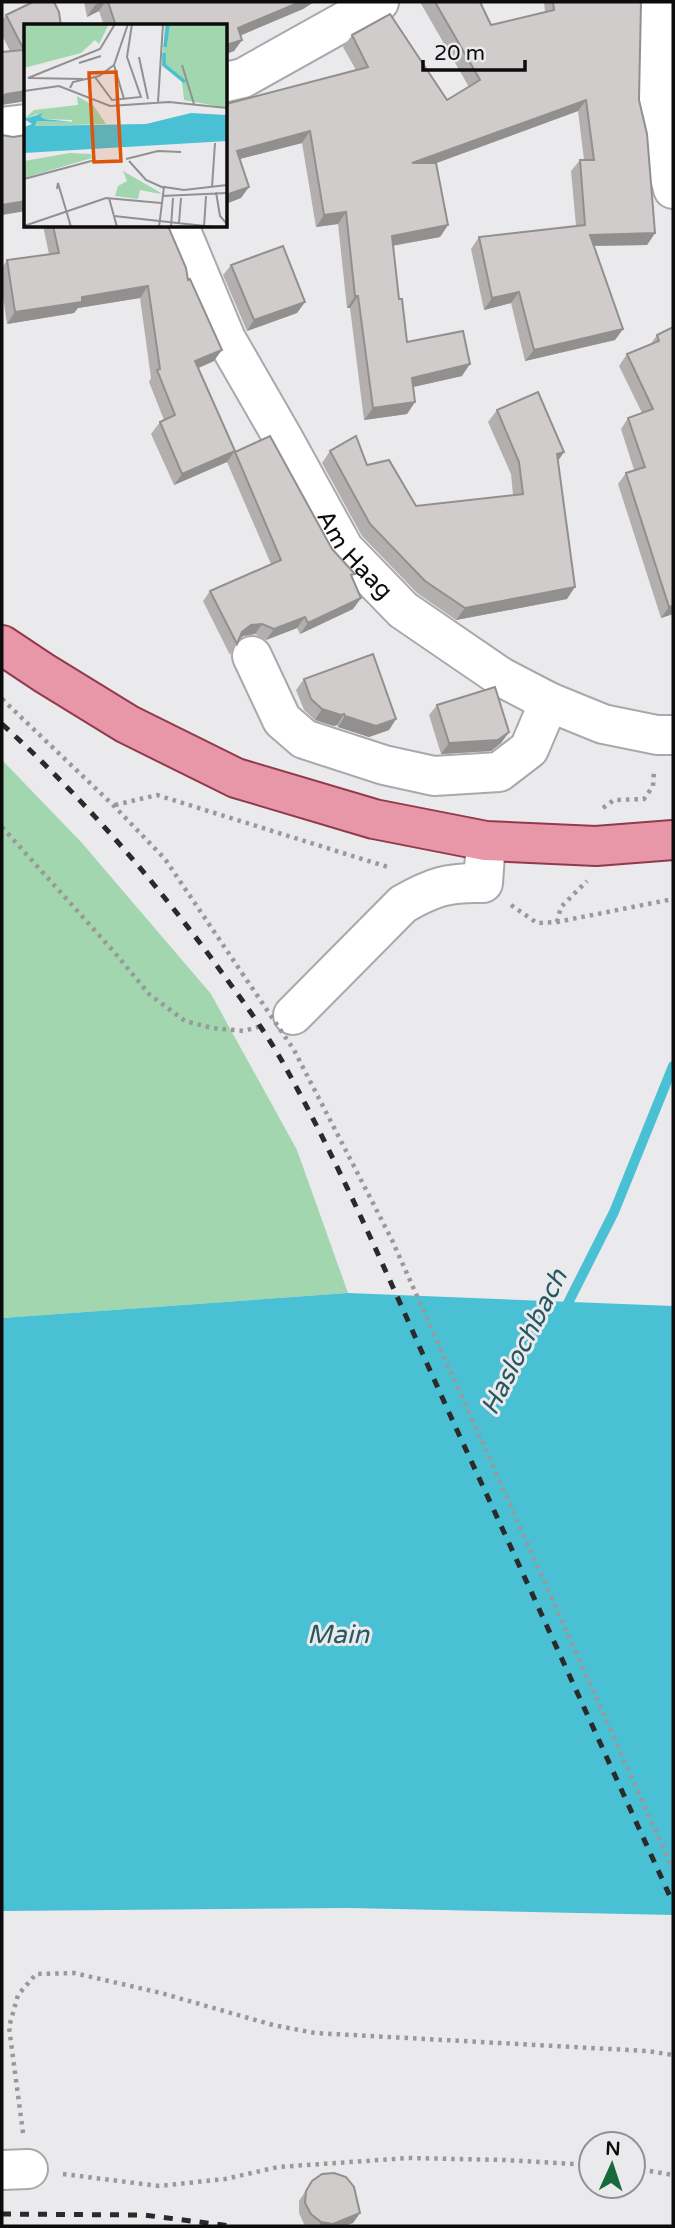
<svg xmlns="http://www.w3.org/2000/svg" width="675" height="2228" font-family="'Varela Round',sans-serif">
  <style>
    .green { fill: #a1d6ae }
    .water { fill: #4ac0d5 }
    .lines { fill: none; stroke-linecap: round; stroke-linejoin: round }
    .stream { stroke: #4ac0d5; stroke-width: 10 }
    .minor-casing { stroke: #a9a9ad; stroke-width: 42 }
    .major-casing { stroke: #913a4d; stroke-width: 42 }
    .path { stroke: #99999b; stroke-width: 4.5; stroke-dasharray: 3.5 5; stroke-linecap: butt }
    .minor { stroke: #fff; stroke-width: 38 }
    .major { stroke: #e897a9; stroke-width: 38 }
    .rail { stroke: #2a2a2b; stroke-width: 5; stroke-dasharray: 9 9; stroke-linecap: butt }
    .path-bridge { stroke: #99999b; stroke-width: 4.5; stroke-dasharray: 3.5 5; stroke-linecap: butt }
    .wall { fill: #b4afaf }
    .shaded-wall { fill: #928f8f }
    .building { fill: #d1cccc; stroke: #928f8f; stroke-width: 2 }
    .labels { text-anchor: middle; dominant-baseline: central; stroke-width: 6; stroke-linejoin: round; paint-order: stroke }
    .street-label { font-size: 24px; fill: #0c0c0d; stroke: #eaeaed }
    .water-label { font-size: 26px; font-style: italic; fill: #265861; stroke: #eaeaed }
    .inset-river { fill: none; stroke: #4ac0d5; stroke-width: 3.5 }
    .inset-road { fill: none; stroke: #919193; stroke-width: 2 }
    .view { fill: #dd550c; fill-opacity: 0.15; stroke: #dd550c; stroke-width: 3.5 }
    .inset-edge { fill: none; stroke: #0c0c0d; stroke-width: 3.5 }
  </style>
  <rect width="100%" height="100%" fill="#eaeaed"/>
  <path class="green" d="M2 760 82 843 211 994 297 1150 348 1293 2 1318Z"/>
  <path class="water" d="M348 1293 673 1306V1915L349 1908 2 1911V1318Z"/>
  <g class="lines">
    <path class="stream" d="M563 1313 614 1212 673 1066"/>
    <g class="minor-casing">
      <g id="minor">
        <path d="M655 2 653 112 673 189"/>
        <path d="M226 82 243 78 379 2"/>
        <path d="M2 127 26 124"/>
        <path id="s1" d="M179 226 226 339 283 438 344 549 403 610 501 677 549 702 603 724 657 735H673"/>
        <path d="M252 656 282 720 304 739 384 765 434 776 499 772 529 749 549 702"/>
        <path d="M293 1015 403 904C433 887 448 882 483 883L486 841"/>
        <path d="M2 2170 28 2169"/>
      </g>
    </g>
    <g class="major-casing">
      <path id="major" d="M2 645 44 673 127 724 236 778 374 819 486 841 596 846 673 840"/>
    </g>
    <path class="path" d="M2 699 114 806 165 859 242 973
      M115 805 157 795 391 868
      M603 808 614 800 644 799 653 786 654 771
      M2 827 115 953 149 994 185 1021 212 1028 244 1031 261 1026
      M511 905 537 923 557 922 673 899
      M557 922 561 907 587 881
      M23 2133 9 2027 18 1995 36 1974 74 1973 161 1993 273 2025 315 2033 647 2051 673 2055
      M633 2168 673 2175
      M63 2174 159 2186 225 2179 278 2167 408 2158 504 2160 591 2165"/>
    <use href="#minor" class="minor"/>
    <use href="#major" class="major"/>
    <path class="rail" d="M2 724C80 795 149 874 212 959 236 992 262 1026 282 1061 348 1179 400 1305 456 1428 529 1586 601 1745 673 1903
      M2 2214 144 2215 231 2226"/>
    <path class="path-bridge" d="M242 973 294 1050 392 1240 673 1870"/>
  </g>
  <path class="wall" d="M33 2 26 101 10 51 2 35V20L6 15Z
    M84 2H314L303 9 240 35 242 40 234 51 226 54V26H104L99 11 87 17Z
    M420 2H480L491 25 545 12 544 2H641L639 100 655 233 647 245 594 246 623 329 615 340 525 361 511 303 484 310 471 249 479 237 576 226 571 171 580 160H584L578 111 436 163 448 225 440 237 393 246 399 299 407 342 462 376 413 387 415 402 407 414 364 420 350 308H347L338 224 316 227 302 143 240 159 241 198 226 104 356 70 343 47 352 35 447 100 469 87Z
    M43 226H168L188 280 214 361 198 368 235 451 332 549 352 578 361 598 353 609 300 634 297 628 266 640 255 634 243 636 239 640 230 655 203 601 210 591 271 564 227 462 174 485 151 434 160 422 164 420 149 382 151 378 140 298 78 308 74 313 7 324 2 290V268L7 260 49 254Z
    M231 265 305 302 297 313 247 331 223 275Z
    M673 327V614L661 618 618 484 626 473 634 470 621 429 628 418 642 413 619 366 627 354 650 345 657 335Z
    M497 410 558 461 567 599 456 620 417 593 362 536 322 463 330 451 367 465 416 506 513 495 511 474 488 422Z
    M304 679 396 719 389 730 369 737 338 727 337 725 334 726 315 720 304 710 296 690Z
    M437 705 509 732 501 743 491 751 441 754 429 715Z
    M312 2181 360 2213 353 2223 344 2226H307L304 2224 299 2213V2201Z"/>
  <path class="shaded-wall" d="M101 2H105L99 11 87 17 95 5Z
    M300 2H314L303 9 230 40 238 28Z
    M242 40 234 51 226 54V45Z
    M26 91V101L2 105V96L7 94Z
    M586 100 578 111 404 175 412 163Z
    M310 131 302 143 228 162 237 151Z
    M249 187 241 198 226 204V195Z
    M26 201V211L2 215V205Z
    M346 212 338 224 316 227 324 215Z
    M448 225 440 237 384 247 392 236Z
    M655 233 647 245 582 246 590 235Z
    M148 286 140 298 78 308 74 313 7 324 15 312 82 297Z
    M519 292 511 303 484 310 492 298Z
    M355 296H358L350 308H347Z
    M305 302 297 313 247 331 254 320Z
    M623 329 615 340 525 361 534 350Z
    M222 350 214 361 187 373 195 361Z
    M470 364 462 376 404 389 412 378Z
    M415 402 407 414 364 420 373 408Z
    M235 451 227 462 174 485 182 474Z
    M564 452 556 464 557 454Z
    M575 587 567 599 456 620 465 608Z
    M361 598 353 609 300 634 308 623Z
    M673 606V614L661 618 669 607Z
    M305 617 297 628 266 640 274 629Z
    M262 624 255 634 243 636 235 643 242 632 251 625Z
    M322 709 344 714 337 725 334 726 315 720Z
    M345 716 396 719 389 730 369 737 338 727Z
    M509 732 501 743 491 751 441 754 449 743Z
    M360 2213 353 2223 344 2226H318L321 2222Z"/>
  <path class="building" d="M33 2H54L59 12 61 26H26V91L7 94 2 96V52L24 50 6 15Z
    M108 2H300L238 28 242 40 226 45V26H116Z
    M435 2H480L491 25 554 10 553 2H641L639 100 647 134 655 233 590 235 623 329 534 350 519 292 492 298 479 237 585 225 580 160H594L586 100 412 163H436L448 225 392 236 399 299H402L407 342 463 331 470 364 412 378 415 402 373 408 358 296H355L346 212 324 215 310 131 237 151 249 187 226 195V104L368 67 352 35 390 14 447 100 480 80Z
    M2 135 13 137 26 135V201L2 205Z
    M53 226H168L186 268 188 280 190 279 222 350 195 361 235 451 182 474 160 422 175 415 157 370 160 369 148 286 82 297V302L15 312 7 260 59 253Z
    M283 246 305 302 254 320 231 265Z
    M673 327V606L669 607 626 473 645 467 628 418 653 409 627 354 659 341 657 335Z
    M538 392 564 452 557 454 575 587 465 608 425 581 370 524 330 451 356 436 367 465 389 460 416 506 523 494 519 462 497 410Z
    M270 436 332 549 355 574 351 575 361 598 308 623 305 617 274 629 262 624 251 625 242 632 237 644 210 591 281 560 235 452Z
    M373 654 396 719 376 726 345 716 344 714 341 715 322 709 311 699 304 679Z
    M495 687 509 732 498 740 449 743 437 705Z
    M334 2173 346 2177 354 2187 360 2213 333 2224 321 2222 311 2214 305 2203 306 2191 312 2181 322 2174Z"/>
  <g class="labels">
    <g class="street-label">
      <text stroke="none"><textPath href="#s1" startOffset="374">Am Haag</textPath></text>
    </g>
    <g class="water-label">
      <text transform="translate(524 1342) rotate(-63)">Haslochbach</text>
      <text x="338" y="1634">Main</text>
    </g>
  </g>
  <g transform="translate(24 24)">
    <rect width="203" height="203" fill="#eaeaed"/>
    <path d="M0 0H85L75 20 71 16 57 29 0 44ZM141 0H203V84L160 76 158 58 138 41ZM53 72 70 82 82 100 11 102 13 97 48 98V96L20 95 13 90 0 95 10 86 54 81ZM46 129 67 130 68 134 0 154V137ZM99 147 137 169V170L116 166 114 175 91 172 94 162 103 157Z" fill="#a1d6ae"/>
    <path d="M20 89 16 92 20 95 49 98 13 97 11 102 122 100 167 89 203 91V117L0 129V103L8 100 0 95Z" fill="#4ac0d5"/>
    <path class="inset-river" d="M141 23 144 0M140 29V41L161 58"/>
    <path class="inset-road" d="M115 33 124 75M55 39 77 32M90 41 104 0M90 41 100 75M158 41 170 80M71 53 88 76 117 73 103 33 108 0M59 55 4 54 76 25 91 0M46 64 49 58 75 52 90 41M0 67 35 62 86 82 145 78 203 84M134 78 139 0M102 135 134 127 157 128M105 137 122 156 140 164M0 155 71 136M188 163 191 119M33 165 34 159 47 203M192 168 196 192 203 200M138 172 203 169M85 174 93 203M90 192 190 203M155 199 157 174M0 202 82 174 137 179M135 203 140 163 160 166 203 161M147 203 149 174M180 203 182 172"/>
    <path class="view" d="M92 48 97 137 70 138 65 49Z"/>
    <rect width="203" height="203" class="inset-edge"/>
  </g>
  <rect width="675" height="2228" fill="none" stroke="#0c0c0d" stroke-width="7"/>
  <g transform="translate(612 2165) rotate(3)"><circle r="33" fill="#eaeaed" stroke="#919193" stroke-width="2"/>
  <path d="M0-5L12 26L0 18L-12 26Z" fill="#176a3b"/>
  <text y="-10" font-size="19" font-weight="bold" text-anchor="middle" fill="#0c0c0d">N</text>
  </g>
  <path d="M423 60v10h102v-10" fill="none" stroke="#0c0c0d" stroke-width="3.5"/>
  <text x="434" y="60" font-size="21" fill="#0c0c0d" stroke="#eaeaed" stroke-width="5" paint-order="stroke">20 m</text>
</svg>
